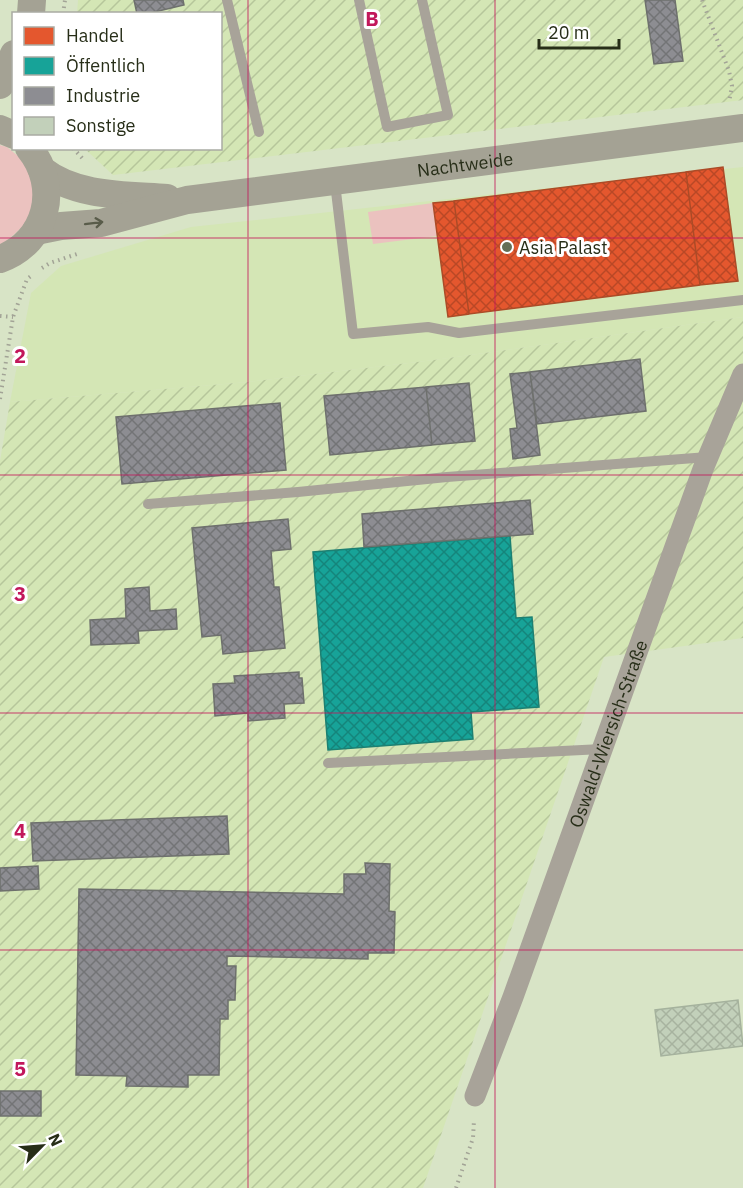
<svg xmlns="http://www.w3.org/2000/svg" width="743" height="1188" font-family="'IBM Plex Sans',sans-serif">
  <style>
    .built { fill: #d4e6b5 }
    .industrial { fill: url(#industrial-furrows) }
    .green { fill: #ebc2bf }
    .shops { fill: url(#shops-cross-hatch); stroke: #ab4b27; stroke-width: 1.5 }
    .public { fill: url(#public-cross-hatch); stroke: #1c8072; stroke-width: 1.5 }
    .industry { fill: url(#industry-cross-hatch); stroke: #6e706d; stroke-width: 1.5 }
    .building { fill: url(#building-cross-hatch); stroke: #a5b29d; stroke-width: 1.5 }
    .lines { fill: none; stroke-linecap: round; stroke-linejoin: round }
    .path { stroke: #a2a396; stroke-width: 4; stroke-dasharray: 1.5 4.5; stroke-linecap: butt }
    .lane { stroke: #a8a399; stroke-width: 10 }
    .street { stroke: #a8a399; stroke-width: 21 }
    .secondary { stroke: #a4a294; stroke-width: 28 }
    .oneway { stroke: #595c4a }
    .grid { fill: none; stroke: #c2185b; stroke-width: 1.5; stroke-opacity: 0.55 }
    .poi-dot { fill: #656e55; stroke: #fff; stroke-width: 2 }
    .labels { text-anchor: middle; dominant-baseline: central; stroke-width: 6; stroke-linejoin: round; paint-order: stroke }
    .street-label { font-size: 18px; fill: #272e18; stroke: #fff }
    .poi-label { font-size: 18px; fill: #272e18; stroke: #fff; text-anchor: start }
    .grid-label { font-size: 20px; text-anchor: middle; font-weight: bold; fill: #c2185b; stroke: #fff; stroke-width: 6; stroke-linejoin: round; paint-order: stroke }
  </style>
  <defs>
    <pattern id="industrial-furrows" width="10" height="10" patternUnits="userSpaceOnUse" patternTransform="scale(1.5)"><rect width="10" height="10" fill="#d4e6b5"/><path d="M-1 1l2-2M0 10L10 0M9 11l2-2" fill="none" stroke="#b6c69b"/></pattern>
    <pattern id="shops-cross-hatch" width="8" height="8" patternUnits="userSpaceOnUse" patternTransform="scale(1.5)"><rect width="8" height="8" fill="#e4572e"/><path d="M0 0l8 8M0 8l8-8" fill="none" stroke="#b94826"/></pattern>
    <pattern id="public-cross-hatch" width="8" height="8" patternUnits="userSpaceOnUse" patternTransform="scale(1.5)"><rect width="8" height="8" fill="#17a398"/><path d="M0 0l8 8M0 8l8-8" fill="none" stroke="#15857b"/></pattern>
    <pattern id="industry-cross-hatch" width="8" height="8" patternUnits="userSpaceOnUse" patternTransform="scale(1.5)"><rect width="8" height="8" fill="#8d8d92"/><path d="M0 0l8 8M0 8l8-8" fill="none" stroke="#737476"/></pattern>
    <pattern id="building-cross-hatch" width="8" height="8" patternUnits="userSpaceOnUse" patternTransform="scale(1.5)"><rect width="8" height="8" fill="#c2d0ba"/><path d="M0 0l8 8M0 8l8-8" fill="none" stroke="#a7b39f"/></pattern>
  </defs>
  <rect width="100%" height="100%" fill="#d8e4c6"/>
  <path class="built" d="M743 167V317L434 360 248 382 10 402 31 293 61 266 191 227Z"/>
  <path class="industrial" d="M78 0H743V100L113 175 85 149 220 148V14H77Z
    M743 317V638L604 657 423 1188H0V461L10 402 248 382 434 360Z"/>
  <path class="green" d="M0 145 7 147 18 156 27 167 36 194 29 221 0 247Z
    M433 203 437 236 373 244 368 212Z"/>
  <path class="shops" d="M723 167 738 281 700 285 686 172Z
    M686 172 700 285 469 314 454 201Z
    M454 201 469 314 448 317 433 203Z"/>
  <path class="public" d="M510 536 516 618 532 617 539 707 471 712 473 739 328 750 313 552Z"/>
  <path class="industry" d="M134 0H183L184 5 146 14H137Z
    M645 0H675L683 61 654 64Z
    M640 359 646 411 537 424 530 372Z
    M530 372 540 455 513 459 510 429 517 428 510 374Z
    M469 383 475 441 432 445 426 387Z
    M426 387 432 445 330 455 324 396Z
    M280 403 286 470 122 484 116 417Z
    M530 500 533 534 364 547 362 514Z
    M288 519 291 549 271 551 274 587H279L285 648 223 654 221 635 202 637 192 528Z
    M149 587 150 611 176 609 177 629 138 631 139 643 91 645 90 620 126 618 125 589Z
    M299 672V678H302L304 703 284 704 285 718 248 721V713L215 716 213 684 235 683 234 676Z
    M227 816 229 854 33 861 31 823Z
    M365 863 390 864 389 911 395 912 394 953H368V959L227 956V966H236L235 1000H228V1019H220L219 1075H188V1087L126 1086 127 1076 76 1075 79 889 344 894V874H366Z
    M38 866 39 889 0 891V868Z
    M0 1091H41V1116H0Z"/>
  <path class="building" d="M738 1000 743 1046 661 1056 655 1010Z"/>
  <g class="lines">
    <path class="path" d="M702 0 729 71 732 86 729 102
      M63 14 65 0
      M73 148 83 159
      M42 268 50 263 77 254
      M0 316 13 317
      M0 399 13 317 27 279 31 276
      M456 1188 473 1138 474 1120"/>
    <path class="lane" d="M227 0 259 132
      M359 0 387 127 448 115 422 0
      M335 183 353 334 428 327 459 333 743 300
      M148 504 298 492 447 477 708 457
      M328 763 602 749"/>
    <path class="street" id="s1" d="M475 1096 513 997 703 469 743 374"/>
    <g class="secondary">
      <path d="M31 14 32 0"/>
      <path d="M0 85 14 54"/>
      <path d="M0 129 14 135"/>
      <path d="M42 170C76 197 126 195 167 198"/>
      <path id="s2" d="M36 231 61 226 101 223 187 200 743 128"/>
      <path d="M0 259C47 242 61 187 29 148"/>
    </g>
  </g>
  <defs><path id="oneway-shaft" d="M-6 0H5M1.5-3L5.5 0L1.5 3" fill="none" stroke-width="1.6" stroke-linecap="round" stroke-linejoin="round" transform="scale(1.5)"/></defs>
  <use class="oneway" href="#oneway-shaft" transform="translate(94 223) rotate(-7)"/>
  <path class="grid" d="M248 0V1188M495 0V1188M0 238H743M0 475H743M0 713H743M0 950H743"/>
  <circle class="poi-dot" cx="507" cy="247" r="6"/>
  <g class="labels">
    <g class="street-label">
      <text stroke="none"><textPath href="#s2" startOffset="435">Nachtweide</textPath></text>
      <text stroke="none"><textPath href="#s1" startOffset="386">Oswald-Wiersich-Straße</textPath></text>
    </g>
    <g class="poi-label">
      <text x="519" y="247">Asia Palast</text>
    </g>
  </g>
  <g class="grid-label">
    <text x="372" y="26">B</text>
    <text x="20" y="363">2</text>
    <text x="20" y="601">3</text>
    <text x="20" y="838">4</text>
    <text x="20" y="1076">5</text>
  </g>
  <rect x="12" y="12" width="210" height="138" fill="#ffffff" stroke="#a9aba3" stroke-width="1.5"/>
  <rect x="24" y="27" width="30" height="18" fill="#e4572e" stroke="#a9aba3" stroke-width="1.5"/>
  <text x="66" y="42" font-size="18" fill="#272e18">Handel</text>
  <rect x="24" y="57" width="30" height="18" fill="#17a398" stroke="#a9aba3" stroke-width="1.5"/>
  <text x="66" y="72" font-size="18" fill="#272e18">Öffentlich</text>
  <rect x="24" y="87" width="30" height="18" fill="#8d8d92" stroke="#a9aba3" stroke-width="1.5"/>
  <text x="66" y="102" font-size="18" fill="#272e18">Industrie</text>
  <rect x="24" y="117" width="30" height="18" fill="#c2d0ba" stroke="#a9aba3" stroke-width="1.5"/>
  <text x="66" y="132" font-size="18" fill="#272e18">Sonstige</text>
  <g transform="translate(42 1146) rotate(65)" stroke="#ffffff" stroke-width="4.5" paint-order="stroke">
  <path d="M0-4.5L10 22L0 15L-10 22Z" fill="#272e18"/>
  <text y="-9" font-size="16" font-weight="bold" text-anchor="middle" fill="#272e18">N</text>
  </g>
  <path d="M539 39v9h80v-9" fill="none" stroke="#272e18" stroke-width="3"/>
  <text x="548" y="39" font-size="18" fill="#272e18" stroke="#ffffff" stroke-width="4.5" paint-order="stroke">20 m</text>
</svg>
